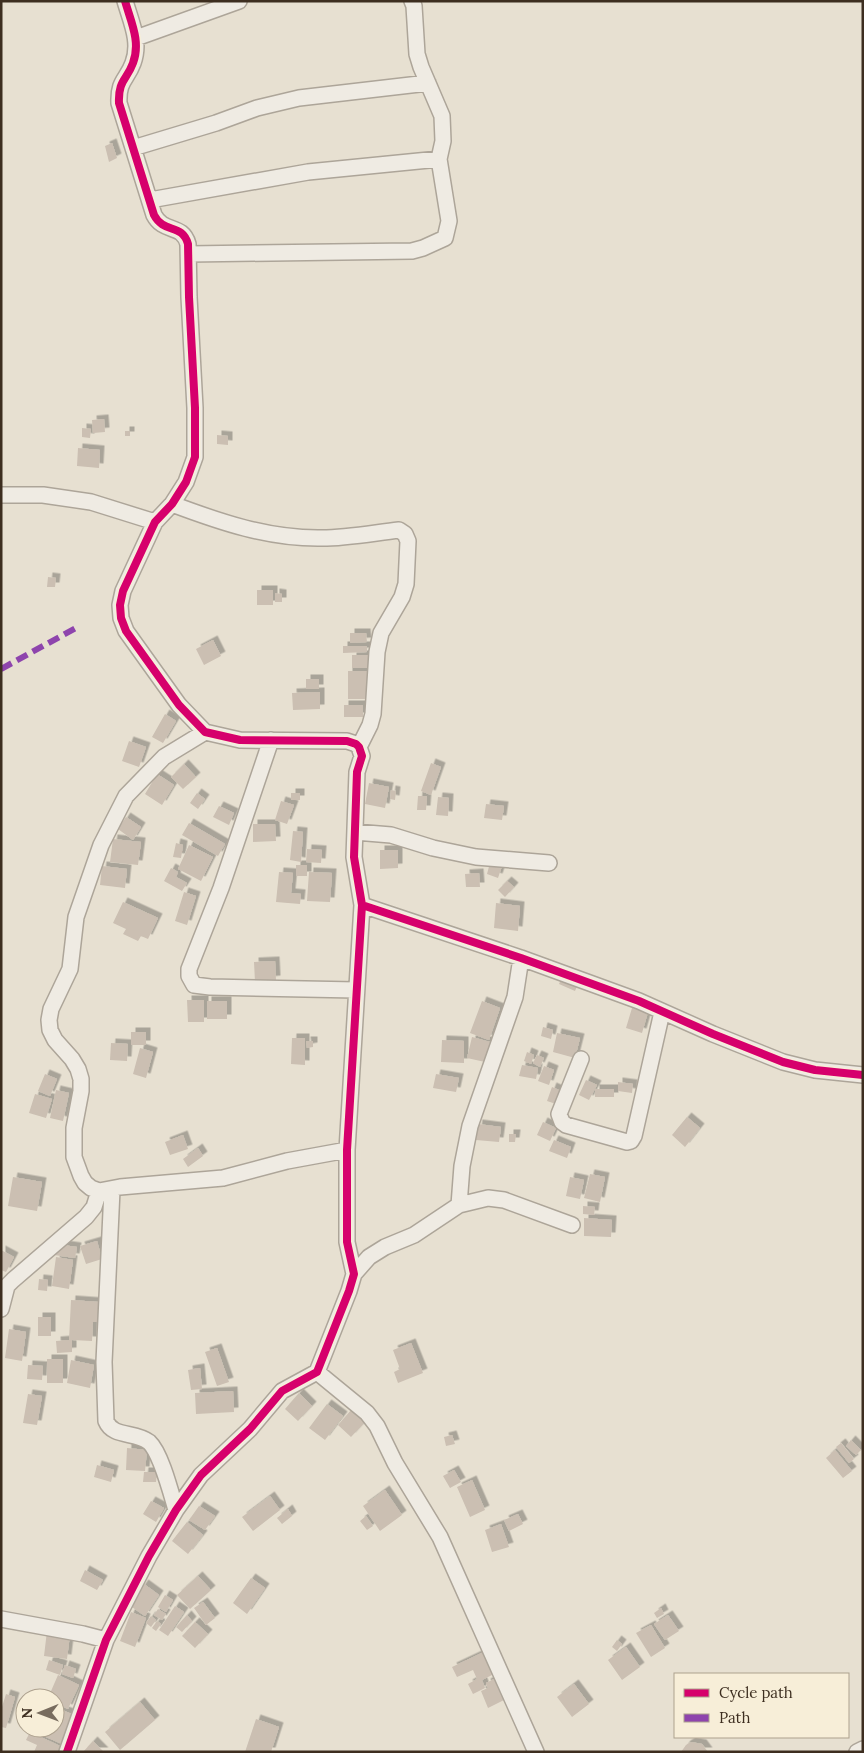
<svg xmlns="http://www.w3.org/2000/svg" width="864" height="1753" font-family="Lora,serif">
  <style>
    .building { fill: #cbbfb2; filter: url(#shadow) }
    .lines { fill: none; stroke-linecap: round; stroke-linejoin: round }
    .street-casing { stroke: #ada599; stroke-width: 18 }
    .street { stroke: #efebe3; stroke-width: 15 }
    .quiet { stroke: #8e44ad; stroke-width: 6; stroke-dasharray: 12 6; stroke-linecap: butt }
    .cycleway-casing { stroke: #f7eed8; stroke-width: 11 }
    .cycleway { stroke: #d6006c; stroke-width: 8 }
  </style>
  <defs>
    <filter id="shadow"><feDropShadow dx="4.5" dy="-4.5" stdDeviation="0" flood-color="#0004"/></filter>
  </defs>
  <rect width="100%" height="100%" fill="#e7e0d1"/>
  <path class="building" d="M112 143 117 158 109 162 105 146Z
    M104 419 105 432 93 433 92 420Z
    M82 428 91 429 90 438 82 437Z
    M125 431H130V436H125Z
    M217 435 228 436V445L217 444Z
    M78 448 100 450 99 468 77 466Z
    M48 577 56 578 55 587H47Z
    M257 590H273V605H257Z
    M275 593 282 594V602H275Z
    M350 633H366L367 642 350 643Z
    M213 640 221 656 204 665 196 649Z
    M343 646H367V652L343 653Z
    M352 655H369V668H352Z
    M348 671H368V699H348Z
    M306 679H319V689H306Z
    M320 692V709L293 710 292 693Z
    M344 705H363V717H344Z
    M165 714 176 721 163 743 152 737Z
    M129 741 146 747 139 767 122 761Z
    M431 763 441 767 431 795 421 791Z
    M184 764 196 777 183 789 171 777Z
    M157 774 174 785 162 805 145 794Z
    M369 783 389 787 385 808 365 804Z
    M391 790 396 791 395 800 390 799Z
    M197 793 205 799 198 809 190 803Z
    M291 793H300V800H291Z
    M418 796H427L426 810H417Z
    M438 797 449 798 448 816 436 815Z
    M281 801 294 805 287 824 275 820Z
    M486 804 504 806 502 820 484 818Z
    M219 806 234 813 229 825 213 817Z
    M126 817 141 827 133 840 118 829Z
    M189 823 225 844 218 856 182 835Z
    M253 824H275L276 841 253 842Z
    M293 831 303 832 301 862 290 860Z
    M113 839 141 842 138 865 110 862Z
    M176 843 183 845 181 858 173 857Z
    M189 845 213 857 201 881 178 869Z
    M307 849 322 850 321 863 306 862Z
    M380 850H398V868L380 869Z
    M491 859 503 863 498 878 487 874Z
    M296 865H307V876H296Z
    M102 866 127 869 125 888 100 885Z
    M171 868 178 872 176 877 187 883 182 891 164 881Z
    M279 872 293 873 291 893 301 894 300 904 276 902Z
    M309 872 332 873 330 902 307 901Z
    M479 873 480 887H466L465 874Z
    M507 881 514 887 505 897 498 890Z
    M184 892 196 896 187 925 175 921Z
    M123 902 158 918 148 939 141 936 138 941 123 934 126 929 113 923Z
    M496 903 520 906 518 931 494 928Z
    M275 961 276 980 255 982 254 962Z
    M562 977 578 984 575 991 559 984Z
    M187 1000H204V1022H188Z
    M207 1001H227V1019H207Z
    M482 1001 500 1008 489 1040 470 1033Z
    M632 1008 648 1012 642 1033 626 1028Z
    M543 1027 553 1030 551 1039 541 1036Z
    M131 1032H146V1045H131Z
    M557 1033 580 1038 575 1058 553 1052Z
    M472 1037 490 1042 485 1062 467 1058Z
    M292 1038H305V1065L291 1064Z
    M442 1040 464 1041V1063L441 1062Z
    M306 1041H313V1047L307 1048Z
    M111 1043 128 1044 127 1061 110 1060Z
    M140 1048 153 1052 146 1078 133 1074Z
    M527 1052 534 1055 531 1064 524 1061Z
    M537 1055 544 1058 540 1067 533 1063Z
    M522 1065 538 1068 536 1079 519 1076Z
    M544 1066 554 1070 549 1085 538 1081Z
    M45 1074 57 1079 50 1096 38 1091Z
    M436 1074 459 1078 456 1092 433 1088Z
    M586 1080 597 1085 589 1100 579 1095Z
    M618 1082 633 1084 632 1093 618 1091Z
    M552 1087 561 1091 556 1104 547 1101Z
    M595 1089H614V1097H595Z
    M56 1090 69 1093 63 1121 50 1118Z
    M35 1094 52 1099 46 1118 29 1113Z
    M687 1117 700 1128 685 1147 672 1135Z
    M543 1122 556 1128 550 1141 537 1135Z
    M478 1124 501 1127 499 1142 476 1140Z
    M509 1134H516L515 1142H509Z
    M183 1135 188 1149 170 1155 165 1142Z
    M554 1140 571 1147 567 1158 549 1151Z
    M198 1148 203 1156 188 1167 183 1159Z
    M590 1174 605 1177 600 1202 584 1198Z
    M13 1177 42 1182 37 1211 8 1206Z
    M570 1177 584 1180 580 1199 566 1196Z
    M583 1206 595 1207 594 1215 583 1214Z
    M584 1218 612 1220 611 1237 584 1236Z
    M97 1241 102 1259 86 1264 80 1246Z
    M56 1244 77 1247 75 1258 54 1255Z
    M1 1250 14 1257 6 1272 1 1270Z
    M56 1257 73 1260 69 1289 52 1286Z
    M39 1279 48 1280 47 1291 38 1290Z
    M71 1300 99 1302 98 1322H93L92 1341 72 1340V1352L57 1353 56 1341 69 1340Z
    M38 1317H51V1336H38Z
    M9 1329 26 1332 22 1361 5 1358Z
    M411 1343 423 1373 398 1383 394 1372 400 1369 393 1350Z
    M217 1348 229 1382 217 1386 205 1352Z
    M47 1359H63V1383H47Z
    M71 1360 94 1365 90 1388 67 1383Z
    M28 1365 43 1366 42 1380 27 1379Z
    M200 1368 202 1389 191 1390 188 1370Z
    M233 1391 234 1412 196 1414 195 1393Z
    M299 1393 312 1406 298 1421 285 1409Z
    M28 1394 42 1396 37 1425 23 1423Z
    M327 1404 343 1416 325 1440 309 1428Z
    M353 1408 366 1421 351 1437 338 1425Z
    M452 1435 455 1444 446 1446 444 1437Z
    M851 1440 861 1450 856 1455 846 1446Z
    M841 1443 854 1459 849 1463 836 1447Z
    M127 1448 147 1450 145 1471 126 1470Z
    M835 1450 852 1471 843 1478 826 1458Z
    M97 1465 114 1470 111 1482 94 1477Z
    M454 1470 461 1482 450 1488 443 1476Z
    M144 1472H157L156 1482H143Z
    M472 1480 485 1510 470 1517 457 1487Z
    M385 1490 402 1515 380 1531 363 1506Z
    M270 1496 280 1510 253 1531 242 1517Z
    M151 1501 164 1508 156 1522 143 1514Z
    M199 1506 215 1516 205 1530 189 1520Z
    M288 1509 292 1516 282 1524 277 1518Z
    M518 1514 523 1524 509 1531 504 1520Z
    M366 1516 373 1526 367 1530 360 1521Z
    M187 1522 203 1535 188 1554 172 1541Z
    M501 1524 509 1547 492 1552 485 1530Z
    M85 1570 103 1580 97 1590 80 1581Z
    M198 1576 211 1590 190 1609 177 1595Z
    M251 1578 265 1588 247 1614 233 1603Z
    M144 1584 159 1595 145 1616 129 1605Z
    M165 1595 173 1600 166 1612 158 1607Z
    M203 1602 215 1618 206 1625 194 1608Z
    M175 1606 184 1612 168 1636 159 1630Z
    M661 1608 664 1614 657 1618 654 1613Z
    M158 1609 166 1614 162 1620 154 1615Z
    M131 1612 146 1618 135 1647 120 1641Z
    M187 1615 192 1621 182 1632 176 1627Z
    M668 1615 679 1631 665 1640 654 1624Z
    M151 1616 156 1620 151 1627 146 1623Z
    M157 1621 161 1624 156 1631 152 1628Z
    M195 1622 208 1634 195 1648 182 1636Z
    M651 1625 665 1648 651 1657 636 1633Z
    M47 1631 70 1634 67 1659 44 1656Z
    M617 1640 622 1644 617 1651 612 1647Z
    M626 1647 640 1667 622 1680 608 1660Z
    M486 1651 496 1673 482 1680 485 1688 473 1694 468 1684 477 1679 473 1670 457 1677 452 1667Z
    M49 1660 63 1665 60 1675 46 1670Z
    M65 1665 76 1669 73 1678 62 1674Z
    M58 1675 79 1685 68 1709 55 1703V1698H48Z
    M498 1677 508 1698 488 1708 481 1691 488 1688 486 1683Z
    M574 1684 589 1704 572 1717 557 1697Z
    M6 1694 15 1697 6 1728 1 1727V1710Z
    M140 1702 155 1720 120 1750 105 1732Z
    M55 1707 74 1715 62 1744 35 1732 37 1728H55Z
    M256 1719 279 1727 271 1752H245Z
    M30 1732 60 1746 58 1752H34L37 1745 26 1740Z
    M93 1741 104 1752H83Z
    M691 1742 702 1744 708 1752H681L686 1745Z"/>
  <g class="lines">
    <g class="street-casing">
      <path id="street" d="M125 1C131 22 141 42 133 63 127 80 118 80 119 103L154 215C164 234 182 223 188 244L189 297 195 408V457L186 482 172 504 155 522 123 591 120 605 121 618 126 631 179 705 205 732 240 740 347 741 356 744 359 747 362 756 357 772 354 857 362 905
        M136 38 239 1
        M133 148 216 123 257 108 299 98 428 83
        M150 200 308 172 439 159
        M189 254 412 251 423 248 445 238 449 221 439 159 443 141 442 116 421 67 417 54 414 6 412 1
        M1 495H43L91 502 155 522
        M172 504C220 522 269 539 322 538 347 538 373 533 399 530L405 534 408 541 406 584 402 597 381 633 377 652 373 714 370 725 359 747
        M205 732 164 757 126 796 101 845 76 917 70 969 51 1009 49 1020 50 1030 55 1040 72 1059 78 1069 81 1079V1091L74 1128V1157L81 1176 85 1183 91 1188 99 1191 120 1187 223 1178 287 1161 347 1150
        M271 740 221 888 189 969V976L194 985 210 987 356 990
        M355 832 391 835 433 848 476 857 549 863
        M581 1059 559 1114 562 1122 566 1125 627 1142 631 1141 634 1136 662 1012
        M112 1190 104 1362 106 1421C113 1438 135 1431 149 1442 161 1453 171 1493 176 1510
        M459 1205 462 1166 470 1126 515 997 521 958
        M354 1274 369 1257 385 1247 414 1235 459 1205 488 1198 504 1200 572 1225
        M1 1309 7 1286 13 1280 86 1217 94 1207 99 1191
        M317 1372 367 1413 377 1426 395 1463 440 1537 536 1752
        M1 1619 83 1634 106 1640
        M67 1752 106 1640 149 1556 176 1510 201 1475 250 1429 282 1391 317 1372 349 1291 354 1274 347 1242V1150L362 905 521 958 639 1001 713 1034 783 1062 815 1070 863 1075
        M857 1752 863 1749"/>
    </g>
    <use href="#street" class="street"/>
    <path class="quiet" d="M1 669 76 628"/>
    <g class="cycleway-casing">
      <path id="cycleway" d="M125 1C131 22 141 42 133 63 127 80 118 80 119 103L154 215C164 234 182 223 188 244L189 297 195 408V457L186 482 172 504 155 522 123 591 120 605 121 618 126 631 179 705 205 732 240 740 347 741 356 744 359 747 362 756 357 772 354 857 362 905
        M67 1752 106 1640 149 1556 176 1510 201 1475 250 1429 282 1391 317 1372 349 1291 354 1274 347 1242V1150L362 905 521 958 639 1001 713 1034 783 1062 815 1070 863 1075"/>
    </g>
    <use href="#cycleway" class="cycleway"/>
  </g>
  <rect width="864" height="1753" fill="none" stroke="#3d2e20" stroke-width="5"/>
  <rect x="674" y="1673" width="175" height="65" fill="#f7eed8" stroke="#ada18e"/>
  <rect x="684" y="1689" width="25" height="8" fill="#d6006c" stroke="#ada18e"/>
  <text x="719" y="1698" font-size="15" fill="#3d2e20">Cycle path</text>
  <rect x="684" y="1714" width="25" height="8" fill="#8e44ad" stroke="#ada18e"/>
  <text x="719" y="1723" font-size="15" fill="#3d2e20">Path</text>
  <g transform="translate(40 1713) rotate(269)"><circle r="24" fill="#f7eed8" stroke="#ada18e"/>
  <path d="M0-4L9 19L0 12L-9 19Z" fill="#786c5e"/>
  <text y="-8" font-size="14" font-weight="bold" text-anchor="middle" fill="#3d2e20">N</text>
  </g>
</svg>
